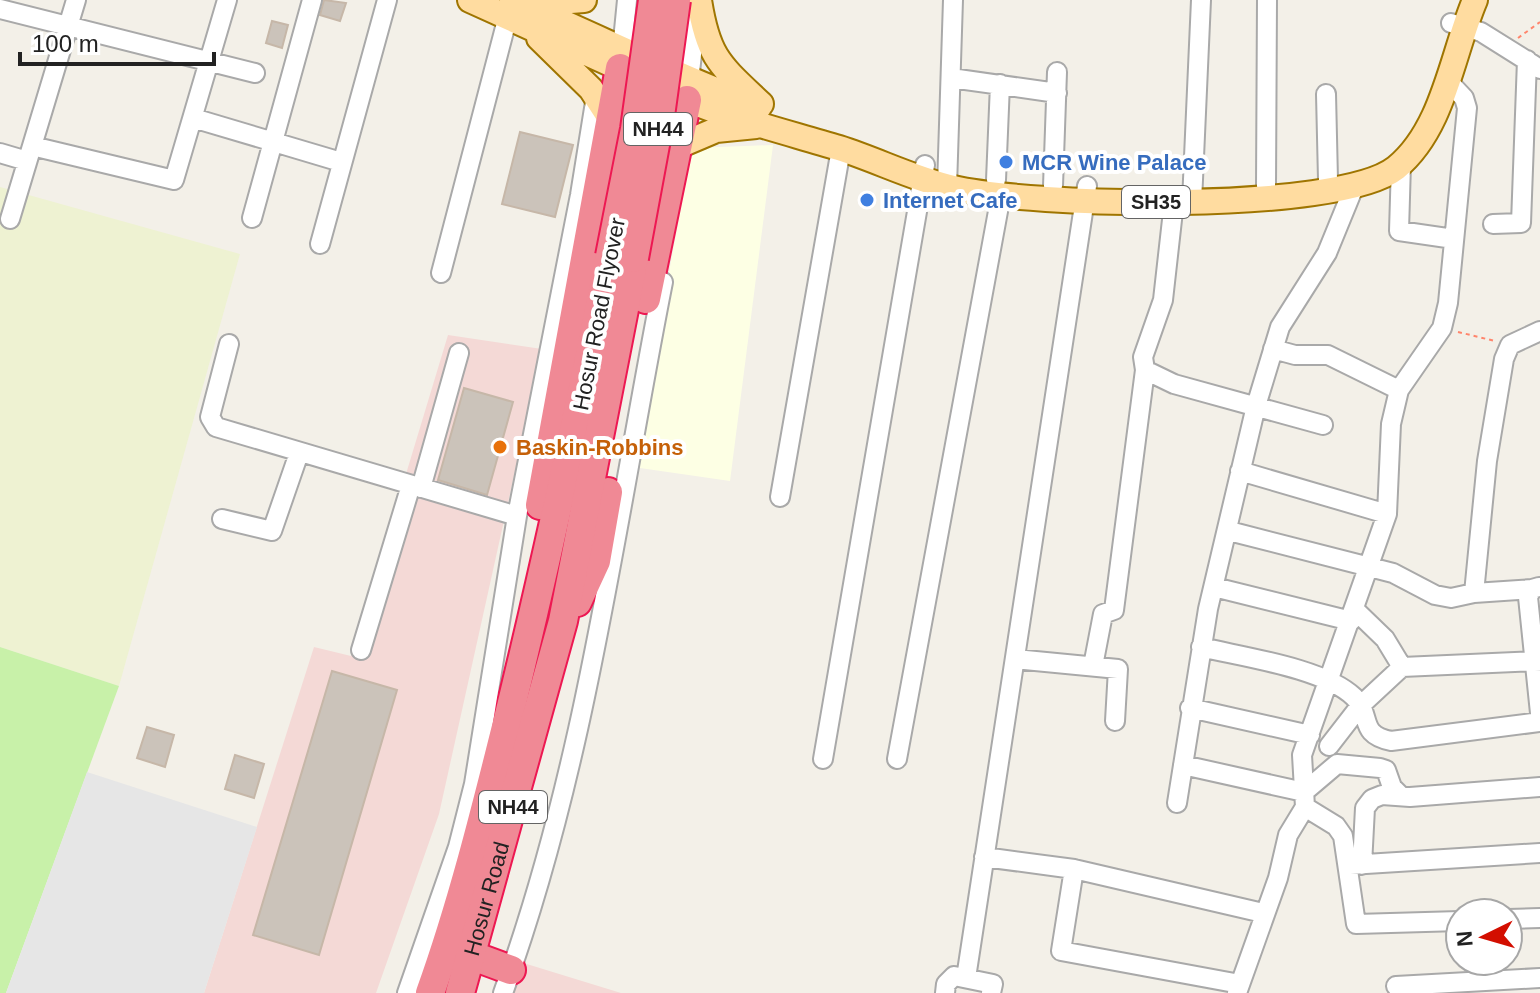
<svg xmlns="http://www.w3.org/2000/svg" width="1540" height="993" font-family="Helvetica,sans-serif">
  <style>
    .commercial { fill: #f4d9d6 }
    .education { fill: #fdffe4 }
    .farmland { fill: #eef2d2 }
    .grass { fill: #c8f1a9 }
    .parking { fill: #e6e6e6 }
    .building { fill: #cbc3ba; stroke: #c6b7a8; stroke-width: 2 }
    .lines { fill: none; stroke-linecap: round; stroke-linejoin: round }
    .minor-casing { stroke: #a9a9a9; stroke-width: 22 }
    .major-casing { stroke: #9f7500; stroke-width: 28 }
    .highway-casing { stroke: #ed1852; stroke-width: 32 }
    .path { stroke: #ff856c; stroke-width: 2; stroke-dasharray: 4 4; stroke-linecap: butt }
    .minor { stroke: #fff; stroke-width: 18 }
    .major { stroke: #ffdca0; stroke-width: 24 }
    .highway { stroke: #f08995; stroke-width: 28 }
    .highway-bridge-casing { stroke: #ed1852; stroke-width: 32; stroke-linecap: butt }
    .highway-bridge { stroke: #f08995; stroke-width: 28 }
    .shop-dot { fill: #3f7fe0; stroke: #fff; stroke-width: 3 }
    .food-dot { fill: #e8710a; stroke: #fff; stroke-width: 3 }
    .labels { text-anchor: middle; dominant-baseline: central; stroke-width: 8; stroke-linejoin: round; paint-order: stroke }
    .shield { fill: #fff; stroke: #646464; stroke-width: 2 }
    .shield-label { font-size: 20px; font-weight: bold; fill: #222 }
    .shop-label { font-size: 22px; font-weight: bold; fill: #366cbe; stroke: #fff; text-anchor: start }
    .street-label { font-size: 22px; fill: #222; stroke: #fff }
    .food-label { font-size: 22px; font-weight: bold; fill: #c56008; stroke: #fff; text-anchor: start }
  </style>
  <rect width="100%" height="100%" fill="#f3f0e8"/>
  <path class="commercial" d="M448 335 542 349 439 814 376 993H204L314 647 351 656Z
    M504 957 621 993H492Z"/>
  <path class="education" d="M773 145 730 481 633 467 692 148Z"/>
  <path class="farmland" d="M0 187 240 254 119 686 0 647Z"/>
  <path class="grass" d="M0 647 119 686 6 993H0Z"/>
  <path class="parking" d="M87 772 257 827 204 993H6Z"/>
  <path class="building" d="M324 0 346 3 340 21 320 15Z
    M272 21 288 25 282 48 266 43Z
    M520 132 573 145 555 217 502 204Z
    M464 388 513 402 487 495 438 480Z
    M332 671 397 690 319 955 253 935Z
    M147 727 174 735 165 767 137 758Z
    M235 755 264 764 254 798 225 789Z"/>
  <g class="lines">
    <g class="minor-casing">
      <path id="minor" d="M0 9 255 73
        M1451 23 1481 32 1540 69
        M621 61 627 0
        M951 78 1057 93
        M688 89 697 11
        M1326 94 1328 180
        M193 118 341 162
        M32 146 174 180 227 0
        M0 153 27 161
        M1401 164 1399 231 1454 239
        M996 180 1000 84
        M1053 186 1057 72
        M1266 186 1267 0
        M947 187 953 0
        M1174 202 1163 300 1143 357 1145 370 1174 384 1323 425
        M1192 202 1201 0
        M252 218 312 0
        M10 219 76 0
        M1493 224 1521 223 1527 60
        M320 244 387 0
        M441 273 508 16
        M229 344 210 417 216 427 517 516
        M1273 349 1295 355H1328L1399 390
        M1240 471 1387 514
        M421 488 459 353
        M780 497 841 149
        M222 519 272 531 299 453
        M1229 531 1393 573 1435 595 1451 598 1474 593
        M1214 587 1351 621
        M1539 587 1532 589 1528 597 1540 713
        M1532 589 1474 593 1487 461 1504 359 1510 345 1540 331
        M1355 610 1385 639 1402 667
        M1201 647C1242 657 1324 668 1354 697 1373 715 1357 734 1391 741L1540 722
        M361 650 411 485
        M1015 659 1118 669 1115 721
        M1093 666 1103 614 1114 610 1145 370
        M1190 708 1310 735
        M1329 746 1360 706 1402 667 1540 661
        M823 759 925 165
        M897 759 1001 195
        M1183 765 1304 792 1337 764 1380 768 1386 770 1392 787 1400 795
        M1177 803 1208 609 1256 406 1280 327 1327 253 1354 187
        M1305 807 1336 826 1343 836 1356 924 1460 921
        M984 857 1074 869
        M1350 865 1540 853
        M1362 865 1365 808 1372 799 1382 795 1410 797 1540 787
        M1508 919 1540 918
        M966 978 1087 186
        M1240 984 1061 951 1074 869 1263 913
        M1396 986 1540 978
        M407 993 458 847 474 784 517 516 580 195 596 96
        M503 993C586 765 616 520 663 282
        M945 993 946 984 954 976 993 984 991 993
        M1237 993 1278 878 1288 835 1305 807 1302 755 1387 514 1391 424 1399 390 1442 328 1448 303 1467 108 1464 98 1447 80"/>
    </g>
    <g class="major-casing">
      <path id="major" d="M470 0 635 75
        M512 0C595 35 675 76 759 107
        M699 0C708 58 720 65 761 104
        M530 4 584 0
        M539 38 591 89 613 123
        M672 93C724 117 783 131 839 148 877 160 914 179 953 188 1029 206 1338 214 1396 168 1444 129 1452 54 1475 0
        M676 147 716 130 756 126"/>
    </g>
    <g class="highway-casing">
      <g id="highway">
        <path d="M646 299 687 100"/>
        <path d="M540 505 620 68"/>
        <path d="M577 602 596 561 608 492"/>
        <path d="M473 956 511 970"/>
        <path d="M430 993C462 904 485 811 508 719 546 565 579 411 610 256"/>
        <path id="s1" d="M460 993 563 621 634 258"/>
      </g>
    </g>
    <path class="path" d="M1518 38 1540 22
      M1458 332 1495 341"/>
    <use href="#minor" class="minor"/>
    <use href="#major" class="major"/>
    <use href="#highway" class="highway"/>
    <g class="highway-bridge-casing">
      <path id="highway-bridge" d="M610 256 635 129 653 0
        M634 258 659 123 676 0"/>
    </g>
    <use href="#highway-bridge" class="highway-bridge"/>
  </g>
  <g class="shop-dot">
    <circle cx="1006" cy="162" r="8"/>
    <circle cx="867" cy="200" r="8"/>
  </g>
  <circle class="food-dot" cx="500" cy="447" r="8"/>
  <g class="labels">
    <g class="shield">
      <rect x="624" y="113" width="68" height="32" rx="6"/>
      <rect x="1122" y="186" width="68" height="32" rx="6"/>
      <rect x="479" y="791" width="68" height="32" rx="6"/>
    </g>
    <g class="shield-label">
      <text x="658" y="129">NH44</text>
      <text x="1156" y="202">SH35</text>
      <text x="513" y="807">NH44</text>
    </g>
    <g class="shop-label">
      <text x="1022" y="162">MCR Wine Palace</text>
      <text x="883" y="200">Internet Cafe</text>
    </g>
    <g class="street-label">
      <text transform="translate(599 314) rotate(-79)">Hosur Road Flyover</text>
      <text stroke="none"><textPath href="#s1" startOffset="98">Hosur Road</textPath></text>
    </g>
    <g class="food-label">
      <text x="516" y="447">Baskin-Robbins</text>
    </g>
  </g>
  <g transform="translate(1484 937) rotate(265)"><circle r="38" fill="#ffffff" stroke="#a7a7a7" stroke-width="2"/>
  <path d="M0-6L14 30L0 20L-14 30Z" fill="#d30e00"/>
  <text y="-12" font-size="22" font-weight="bold" text-anchor="middle" fill="#222222">N</text>
  </g>
  <path d="M20 52v12h194v-12" fill="none" stroke="#222222" stroke-width="4"/>
  <text x="32" y="52" font-size="24" fill="#222222" stroke="#ffffff" stroke-width="6" paint-order="stroke">100 m</text>
</svg>
